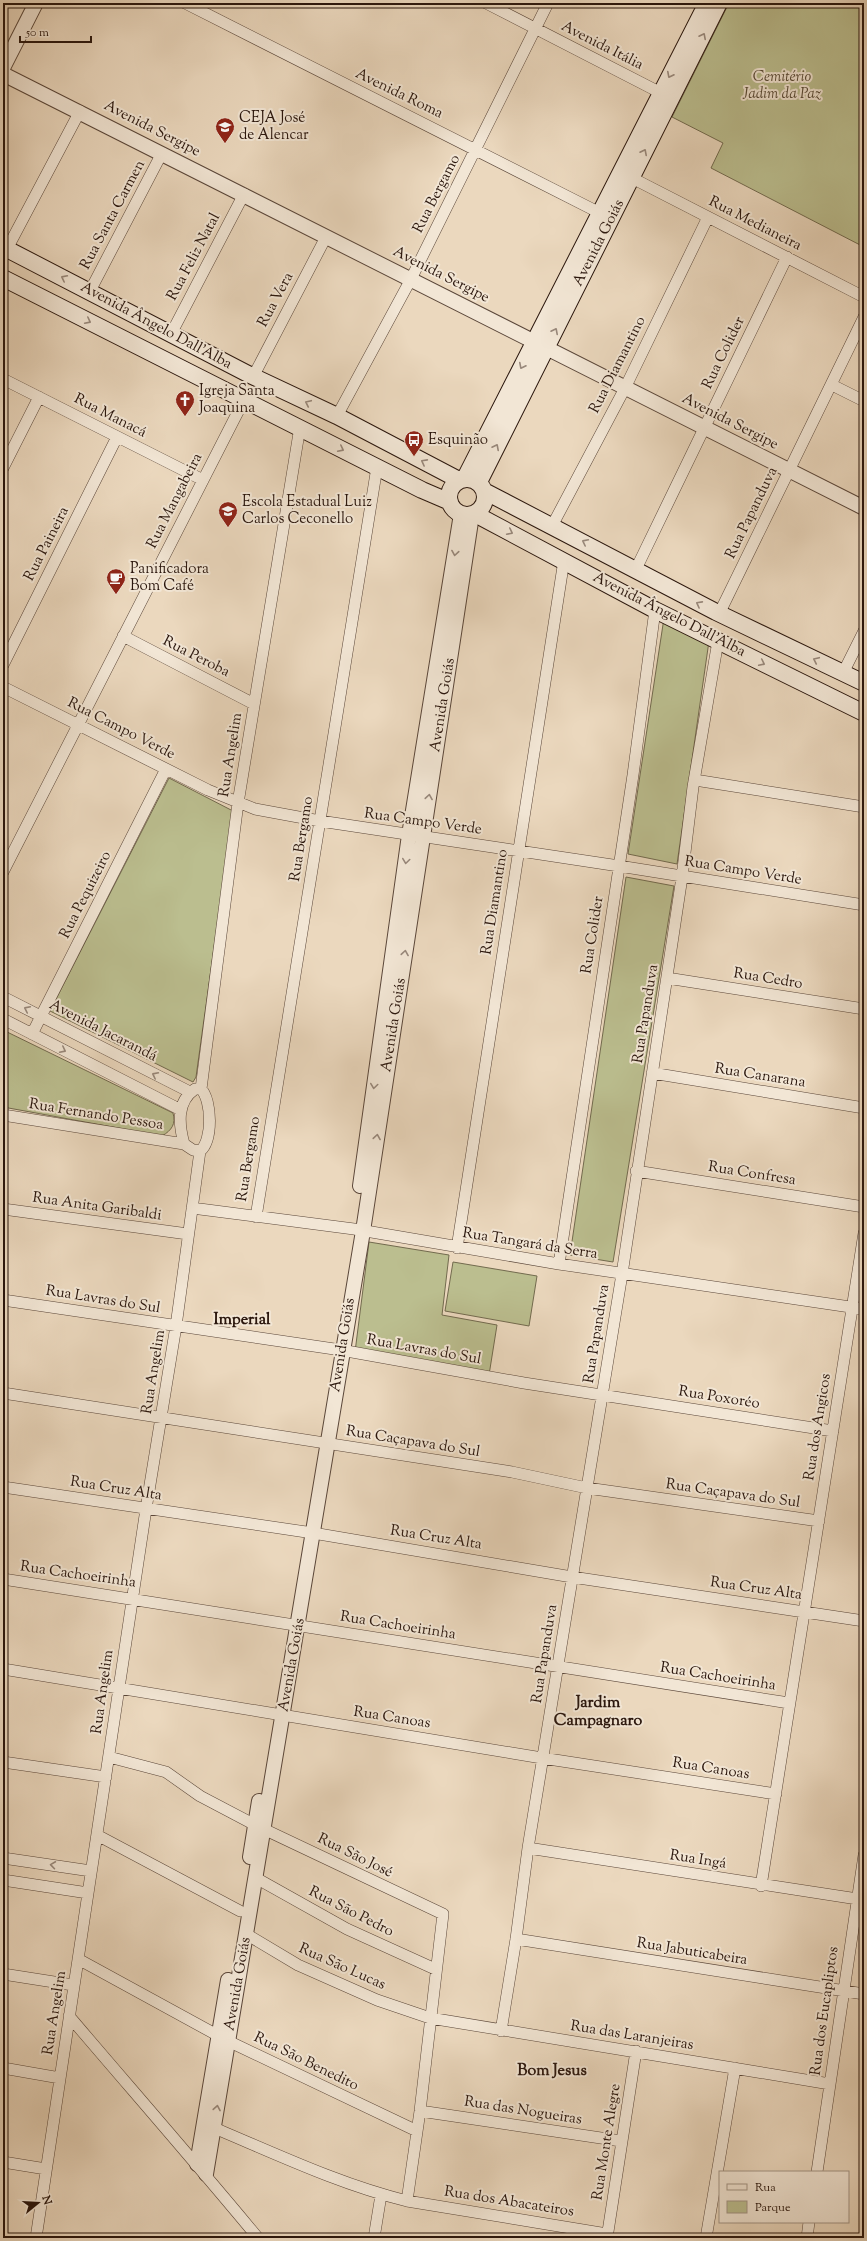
<svg xmlns="http://www.w3.org/2000/svg" width="867" height="2241" font-family="'Sorts Mill Goudy',serif">
  <style>
    .green { fill: #bbbe8f; stroke: #726a4e }
    .lines { fill: none; stroke-linecap: round; stroke-linejoin: round }
    .minor-casing { stroke: #5a4639; stroke-width: 12 }
    .tertiary-casing { stroke: #5a4639; stroke-width: 16 }
    .secondary-casing { stroke: #2a160d; stroke-width: 18 }
    .minor { stroke: #f2e6d5; stroke-width: 11 }
    .tertiary { stroke: #f2e6d5; stroke-width: 14 }
    .secondary { stroke: #f2e6d5; stroke-width: 16 }
    .oneway { stroke: #98887b }
    .labels { text-anchor: middle; dominant-baseline: central; stroke-width: 4; stroke-linejoin: round; paint-order: stroke }
    .street-label { font-size: 15px; fill: #2a160d; stroke: #f2e6d5 }
    .park-label { font-size: 15px; font-style: italic; fill: #564834; stroke: #f2e6d5 }
    .poi-label { font-size: 15px; fill: #2a160d; stroke: #f2e6d5; text-anchor: start }
    .neighbourhood-label { font-size: 16px; font-weight: bold; fill: #2a160d; stroke: #f2e6d5 }
  </style>
  <rect width="100%" height="100%" fill="#ebd8be"/>
  <filter id="stains"><feTurbulence type="fractalNoise" baseFrequency=".005" numOctaves="4"/><feColorMatrix values="0 0 0 0 .2 0 0 0 0 .09 0 0 0 0 .02 0 0 0 .5 -.17"/></filter>
  <radialGradient id="worn" r=".72"><stop offset=".6" stop-color="#630" stop-opacity="0"/><stop offset="1" stop-color="#630" stop-opacity=".3"/></radialGradient>
  <path class="green" d="M729 3H864V247L711 168 723 143 672 117Z
    M664 618 709 641 677 864 628 854Z
    M169 778 233 811 196 1077 193 1082 50 1011Z
    M626 877 674 886 613 1262 570 1255Z
    M3 1030 173 1113C176 1124 172 1130 162 1136L3 1107Z
    M369 1242 449 1255 442 1315 497 1325 489 1375 355 1352Z
    M453 1262 537 1276 529 1326 445 1311Z"/>
  <g class="lines">
    <g class="minor-casing">
      <path id="minor" d="M185 3 600 213
        M486 3 661 93
        M632 178 864 297
        M7 249 80 111
        M90 291 162 153
        M171 334 244 194
        M253 377 326 237
        M3 379 203 480
        M832 385 864 401
        M337 416 411 279 548 3
        M3 468 39 397
        M552 526 625 388 708 217
        M636 569 787 257
        M719 614 864 317
        M123 636 254 704
        M3 665 117 437
        M843 673 864 631
        M3 687 208 790 255 809 320 821 619 866 864 905
        M695 780 864 807
        M3 872 244 400
        M667 978 864 1009
        M3 997 190 1092
        M3 1019 181 1110
        M32 1034 166 769
        M652 1073 864 1108
        M195 1089H201C212 1100 213 1141 200 1151L193 1150 184 1144C179 1125 176 1102 195 1089Z
        M201 1089 238 803 300 427
        M3 1115 184 1144
        M636 1171 864 1207
        M192 1208 354 1229 559 1264 864 1309
        M3 1209 188 1234
        M256 1217 377 467
        M457 1248 564 560
        M559 1264 633 775 655 610
        M3 1300 341 1350 524 1383 833 1431
        M3 1393 512 1472 587 1488 819 1521
        M3 1487 313 1533 572 1577 864 1621
        M3 1579 789 1703
        M3 1669 542 1758 776 1794
        M109 1757 166 1772 200 1796 255 1825 443 1914 420 2111 407 2201
        M3 1762 106 1777
        M97 1835 240 1911
        M528 1848 864 1900
        M3 1858 91 1871
        M256 1878 347 1929 435 1969
        M3 1880 88 1893
        M761 1886 864 1233
        M246 1934 298 1965 377 2000 430 2018 830 2084
        M516 1939 864 1994
        M78 1959 228 2041 417 2131
        M3 1974 73 1985
        M69 2016C132 2090 196 2163 258 2238
        M501 2031 516 1939 528 1848 622 1274 682 877 693 787 718 641
        M3 2068 60 2078
        M420 2111 621 2141
        M207 2125C272 2152 338 2184 407 2201L607 2234
        M3 2162 46 2169
        M817 2172 864 1855
        M36 2238 146 1509 176 1326 200 1151
        M374 2238 381 2195
        M607 2238 636 2051
        M706 2238 735 2068
        M807 2238 809 2222"/>
    </g>
    <g class="tertiary-casing">
      <path id="tertiary" d="M3 68 36 3
        M3 74 864 508
        M360 1186 409 835 461 514
        M250 1857 259 1801
        M197 2164 228 1980
        M206 2174 363 1231 472 515"/>
    </g>
    <g class="secondary-casing">
      <path id="secondary" d="M3 247 248 374 337 416 459 480
        M3 278 422 490 450 502
        M465 478 707 3
        M449 497a18 18 0 1 1 36 0a18 18 0 1 1-36 0Z
        M479 482 719 3
        M486 492 716 612 864 683
        M475 514 655 610 864 713"/>
    </g>
    <use href="#minor" class="minor"/>
    <use href="#tertiary" class="tertiary"/>
    <use href="#secondary" class="secondary"/>
  </g>
  <defs><path id="oneway-chevron" d="M-2-3.5L2.5 0L-2 3.5" fill="none" stroke-width="1.6" stroke-linecap="round" stroke-linejoin="round"/></defs>
  <g class="oneway">
    <use href="#oneway-chevron" transform="translate(703 36) rotate(-63)"/>
    <use href="#oneway-chevron" transform="translate(670 75) rotate(117)"/>
    <use href="#oneway-chevron" transform="translate(644 152) rotate(-63)"/>
    <use href="#oneway-chevron" transform="translate(64 278) rotate(-153)"/>
    <use href="#oneway-chevron" transform="translate(88 321) rotate(27)"/>
    <use href="#oneway-chevron" transform="translate(555 331) rotate(-63)"/>
    <use href="#oneway-chevron" transform="translate(522 366) rotate(117)"/>
    <use href="#oneway-chevron" transform="translate(308 403) rotate(-155)"/>
    <use href="#oneway-chevron" transform="translate(496 447) rotate(-63)"/>
    <use href="#oneway-chevron" transform="translate(341 449) rotate(27)"/>
    <use href="#oneway-chevron" transform="translate(424 462) rotate(-152)"/>
    <use href="#oneway-chevron" transform="translate(510 532) rotate(27)"/>
    <use href="#oneway-chevron" transform="translate(585 542) rotate(-153)"/>
    <use href="#oneway-chevron" transform="translate(455 553) rotate(99)"/>
    <use href="#oneway-chevron" transform="translate(699 604) rotate(-152)"/>
    <use href="#oneway-chevron" transform="translate(816 660) rotate(-155)"/>
    <use href="#oneway-chevron" transform="translate(762 663) rotate(26)"/>
    <use href="#oneway-chevron" transform="translate(429 797) rotate(-81)"/>
    <use href="#oneway-chevron" transform="translate(406 861) rotate(98)"/>
    <use href="#oneway-chevron" transform="translate(405 953) rotate(-81)"/>
    <use href="#oneway-chevron" transform="translate(27 1009) rotate(-154)"/>
    <use href="#oneway-chevron" transform="translate(63 1050) rotate(27)"/>
    <use href="#oneway-chevron" transform="translate(155 1075) rotate(-153)"/>
    <use href="#oneway-chevron" transform="translate(374 1086) rotate(98)"/>
    <use href="#oneway-chevron" transform="translate(377 1137) rotate(-81)"/>
    <use href="#oneway-chevron" transform="translate(53 1865) rotate(-172)"/>
    <use href="#oneway-chevron" transform="translate(217 2108) rotate(-80)"/>
  </g>
  <defs>
    <g id="school-pin" transform="scale(1)"><path d="M0 17L-7.5 6A9.5 9.5 0 1 1 7.5 6Z" fill="#8f2418" stroke="#f2e6d5"/><path d="M0-5L7-2L0 1L-7-2ZM-4 1L0 2.5L4 1V4Q0 6-4 4Z" fill="#fff"/></g>
    <g id="church-pin" transform="scale(1)"><path d="M0 17L-7.5 6A9.5 9.5 0 1 1 7.5 6Z" fill="#8f2418" stroke="#f2e6d5"/><path d="M-1.2-6h2.4v3.5h3.3v2.4h-3.3V6h-2.4V-.1h-3.3v-2.4h3.3Z" fill="#fff"/></g>
    <g id="bus-pin" transform="scale(1)"><path d="M0 17L-7.5 6A9.5 9.5 0 1 1 7.5 6Z" fill="#8f2418" stroke="#f2e6d5"/><path d="M-5-6H5V4H4V6H2V4H-2V6H-4V4H-5ZM-3.5-4V0h7V-4ZM-3.5 1.2v1.5H-2V1.2ZM2 1.2v1.5H3.5V1.2Z" fill="#fff"/></g>
    <g id="cafe-pin" transform="scale(1)"><path d="M0 17L-7.5 6A9.5 9.5 0 1 1 7.5 6Z" fill="#8f2418" stroke="#f2e6d5"/><path d="M-5.5-4.5H6V0H3Q3 3.5 0 3.5H-2.5Q-5.5 3.5-5.5 0ZM3-3.2v2h1.7v-2ZM-6 4.5H4V6H-6Z" fill="#fff"/></g>
  </defs>
  <g fill-rule="evenodd">
    <use href="#school-pin" x="225" y="127"/>
    <use href="#church-pin" x="185" y="400"/>
    <use href="#bus-pin" x="414" y="440"/>
    <use href="#school-pin" x="228" y="511"/>
    <use href="#cafe-pin" x="116" y="578"/>
  </g>
  <g class="labels">
    <g class="street-label">
      <text transform="translate(602 46) rotate(27)">Avenida Itália</text>
      <text transform="translate(399 94) rotate(26)">Avenida Roma</text>
      <text transform="translate(152 129) rotate(27)">Avenida Sergipe</text>
      <text transform="translate(437 194) rotate(-63)">Rua Bergamo</text>
      <text transform="translate(113 215) rotate(-62)">Rua Santa Carmen</text>
      <text transform="translate(755 224) rotate(27)">Rua Medianeira</text>
      <text transform="translate(599 243) rotate(-63)">Avenida Goiás</text>
      <text transform="translate(194 257) rotate(-62)">Rua Feliz Natal</text>
      <text transform="translate(441 275) rotate(27)">Avenida Sergipe</text>
      <text transform="translate(276 300) rotate(-62)">Rua Vera</text>
      <text transform="translate(156 326) rotate(28)">Avenida Ângelo Dall'Alba</text>
      <text transform="translate(724 353) rotate(-64)">Rua Colider</text>
      <text transform="translate(618 365) rotate(-63)">Rua Diamantino</text>
      <text transform="translate(110 416) rotate(27)">Rua Manacá</text>
      <text transform="translate(730 422) rotate(27)">Avenida Sergipe</text>
      <text transform="translate(175 501) rotate(-63)">Rua Mangabeira</text>
      <text transform="translate(752 513) rotate(-64)">Rua Papanduva</text>
      <text transform="translate(47 544) rotate(-63)">Rua Paineira</text>
      <text transform="translate(669 615) rotate(27)">Avenida Ângelo Dall'Alba</text>
      <text transform="translate(196 657) rotate(27)">Rua Peroba</text>
      <text transform="translate(443 705) rotate(-81)">Avenida Goiás</text>
      <text transform="translate(121 729) rotate(27)">Rua Campo Verde</text>
      <text transform="translate(231 755) rotate(-81)">Rua Angelim</text>
      <text transform="translate(423 822) rotate(8)">Rua Campo Verde</text>
      <text transform="translate(302 839) rotate(-81)">Rua Bergamo</text>
      <text transform="translate(743 871) rotate(9)">Rua Campo Verde</text>
      <text transform="translate(86 895) rotate(-63)">Rua Pequizeiro</text>
      <text transform="translate(495 902) rotate(-81)">Rua Diamantino</text>
      <text transform="translate(593 935) rotate(-81)">Rua Colider</text>
      <text transform="translate(768 979) rotate(9)">Rua Cedro</text>
      <text transform="translate(646 1014) rotate(-81)">Rua Papanduva</text>
      <text transform="translate(394 1025) rotate(-81)">Avenida Goiás</text>
      <text transform="translate(103 1031) rotate(27)">Avenida Jacarandá</text>
      <text transform="translate(760 1076) rotate(9)">Rua Canarana</text>
      <text transform="translate(96 1115) rotate(9)">Rua Fernando Pessoa</text>
      <text transform="translate(249 1159) rotate(-81)">Rua Bergamo</text>
      <text transform="translate(752 1174) rotate(9)">Rua Confresa</text>
      <text transform="translate(97 1207) rotate(8)">Rua Anita Garibaldi</text>
      <text transform="translate(530 1244) rotate(9)">Rua Tangará da Serra</text>
      <text transform="translate(103 1300) rotate(9)">Rua Lavras do Sul</text>
      <text transform="translate(597 1334) rotate(-81)">Rua Papanduva</text>
      <text transform="translate(343 1345) rotate(-81)">Avenida Goiás</text>
      <text transform="translate(424 1350) rotate(10)">Rua Lavras do Sul</text>
      <text transform="translate(154 1372) rotate(-81)">Rua Angelim</text>
      <text transform="translate(719 1398) rotate(9)">Rua Poxoréo</text>
      <text transform="translate(818 1427) rotate(-81)">Rua dos Angicos</text>
      <text transform="translate(413 1442) rotate(9)">Rua Caçapava do Sul</text>
      <text transform="translate(116 1489) rotate(9)">Rua Cruz Alta</text>
      <text transform="translate(733 1494) rotate(8)">Rua Caçapava do Sul</text>
      <text transform="translate(436 1538) rotate(9)">Rua Cruz Alta</text>
      <text transform="translate(78 1575) rotate(8)">Rua Cachoeirinha</text>
      <text transform="translate(756 1589) rotate(8)">Rua Cruz Alta</text>
      <text transform="translate(398 1626) rotate(9)">Rua Cachoeirinha</text>
      <text transform="translate(545 1654) rotate(-81)">Rua Papanduva</text>
      <text transform="translate(292 1665) rotate(-80)">Avenida Goiás</text>
      <text transform="translate(718 1677) rotate(9)">Rua Cachoeirinha</text>
      <text transform="translate(103 1692) rotate(-82)">Rua Angelim</text>
      <text transform="translate(392 1718) rotate(9)">Rua Canoas</text>
      <text transform="translate(711 1769) rotate(9)">Rua Canoas</text>
      <text transform="translate(355 1856) rotate(26)">Rua São José</text>
      <text transform="translate(698 1860) rotate(9)">Rua Ingá</text>
      <text transform="translate(351 1912) rotate(27)">Rua São Pedro</text>
      <text transform="translate(692 1952) rotate(9)">Rua Jabuticabeira</text>
      <text transform="translate(342 1967) rotate(24)">Rua São Lucas</text>
      <text transform="translate(238 1984) rotate(-80)">Avenida Goiás</text>
      <text transform="translate(825 2011) rotate(-82)">Rua dos Eucapliptos</text>
      <text transform="translate(55 2013) rotate(-81)">Rua Angelim</text>
      <text transform="translate(632 2036) rotate(9)">Rua das Laranjeiras</text>
      <text transform="translate(306 2062) rotate(26)">Rua São Benedito</text>
      <text transform="translate(523 2111) rotate(9)">Rua das Nogueiras</text>
      <text transform="translate(607 2142) rotate(-81)">Rua Monte Alegre</text>
      <text transform="translate(509 2202) rotate(9)">Rua dos Abacateiros</text>
    </g>
    <g class="park-label">
      <text x="782" y="77">Cemitério<tspan x="782" dy="17">Jadim da Paz</tspan></text>
    </g>
    <g class="poi-label">
      <text x="239" y="118">CEJA José<tspan x="239" dy="17">de Alencar</tspan></text>
      <text x="199" y="391">Igreja Santa<tspan x="199" dy="17">Joaquina</tspan></text>
      <text x="428" y="440">Esquinão</text>
      <text x="242" y="502">Escola Estadual Luiz<tspan x="242" dy="17">Carlos Ceconello</tspan></text>
      <text x="130" y="569">Panificadora<tspan x="130" dy="17">Bom Café</tspan></text>
    </g>
    <g class="neighbourhood-label">
      <text x="242" y="1320">Imperial</text>
      <text x="598" y="1703">Jardim<tspan x="598" dy="18">Campagnaro</tspan></text>
      <text x="552" y="2071">Bom Jesus</text>
    </g>
  </g>
  <rect width="867" height="2241" fill="none" stroke="#ebd8be" stroke-width="16"/>
  <rect x="4" y="4" width="859" height="2233" fill="none" stroke="#2a160d" stroke-width="2"/>
  <rect x="8" y="8" width="851" height="2225" fill="none" stroke="#2a160d"/>
  <rect x="719" y="2171" width="130" height="52" fill="#f2e6d5" stroke="#a29385"/>
  <rect x="727" y="2184" width="20" height="6" fill="#f2e6d5" stroke="#a29385"/>
  <text x="755" y="2191" font-size="12" fill="#2a160d">Rua</text>
  <rect x="727" y="2201" width="20" height="12" fill="#bbbe8f" stroke="#a29385"/>
  <text x="755" y="2211" font-size="12" fill="#2a160d">Parque</text>
  <g transform="translate(38 2203) rotate(72)" stroke="#f2e6d5" stroke-width="3" paint-order="stroke">
  <path d="M0-3L7 15L0 10L-7 15Z" fill="#2a160d"/>
  <text y="-6" font-size="11" font-weight="bold" text-anchor="middle" fill="#2a160d">N</text>
  </g>
  <path d="M20 36v6h71v-6" fill="none" stroke="#2a160d" stroke-width="2"/>
  <text x="26" y="36" font-size="12" fill="#2a160d" stroke="#f2e6d5" stroke-width="3" paint-order="stroke">50 m</text>
  <rect width="100%" height="100%" filter="url(#stains)"/>
  <rect width="100%" height="100%" fill="url(#worn)"/>
</svg>
